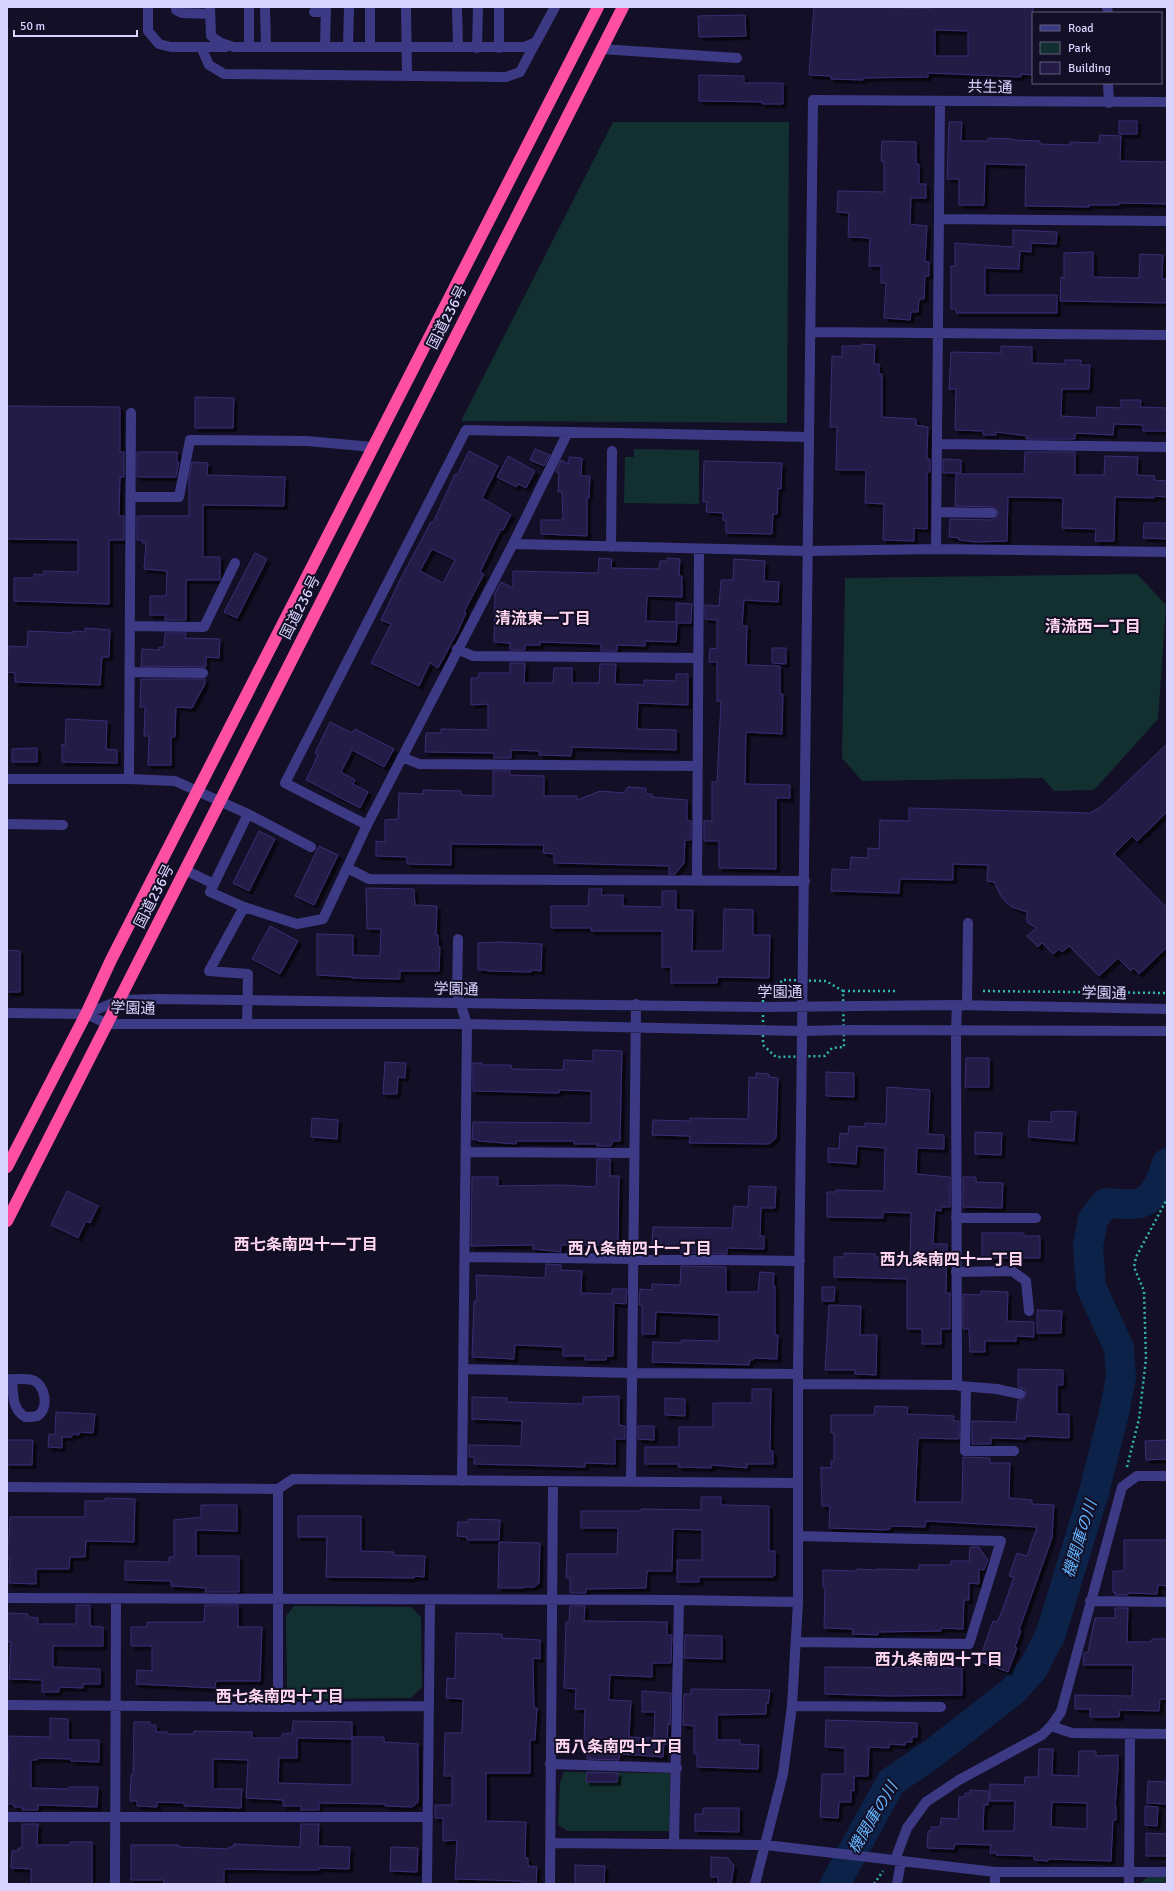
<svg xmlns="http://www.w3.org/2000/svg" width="1174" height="1891" font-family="Signika,'Noto Sans JP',sans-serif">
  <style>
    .green { fill: #12302f }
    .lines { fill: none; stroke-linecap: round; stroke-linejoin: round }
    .river { stroke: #0c2248; stroke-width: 30 }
    .building { fill: #241b47; stroke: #3b2d73; fill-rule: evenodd; filter: url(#shadow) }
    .path { stroke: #2fb8b0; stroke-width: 2.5; stroke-dasharray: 2 3; stroke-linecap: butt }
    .minor { stroke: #3d3a85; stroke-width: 10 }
    .highway { stroke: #ff4fa3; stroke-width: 12 }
    .labels { text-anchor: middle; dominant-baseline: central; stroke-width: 4; stroke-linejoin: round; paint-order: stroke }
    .street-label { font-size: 15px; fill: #d9d4ff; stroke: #130f26 }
    .neighbourhood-label { font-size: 16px; font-weight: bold; fill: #ffd6f0; stroke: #130f26 }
    .water-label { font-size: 16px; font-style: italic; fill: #62b6ff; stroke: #130f26 }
  </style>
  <defs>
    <filter id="shadow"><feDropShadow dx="3.5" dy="3.5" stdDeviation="0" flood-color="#0009"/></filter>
  </defs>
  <rect width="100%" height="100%" fill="#130f26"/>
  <path class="green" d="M613 122H789L787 423 461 421Z
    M634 449 699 450V504L624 503 625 457H634Z
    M1137 574 1166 605 1158 719 1094 790 1054 791 1043 778 862 781 842 758 845 578Z
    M294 1606 411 1607 421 1617 422 1687 411 1698 296 1699 287 1692 286 1616Z
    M564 1772 670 1773 669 1831H568L558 1825 560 1783Z
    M1148 1876H1167V1884H1140Z"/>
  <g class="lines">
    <path class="river" d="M835 1884 891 1782 932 1754 1013 1691 1032 1670 1050 1636 1094 1492 1115 1409 1121 1377 1119 1348 1091 1287 1088 1246 1093 1219 1106 1203C1116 1203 1130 1206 1140 1203 1155 1199 1163 1176 1167 1163"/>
  </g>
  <path class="building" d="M814 7 932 8V7H1033V75L1021 74V77L928 73V77L863 78V80L831 79V76L809 75ZM935 30 968 31V56H935Z
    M745 15 746 36 699 37 698 16Z
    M699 75 744 76V83H783V104H762V102L699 101Z
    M1119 121H1137V134H1119Z
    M949 122H962L961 141H988V138L1013 139V140L1040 141V144L1070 145V142L1099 143 1100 135 1121 136 1120 161 1167 162V204L1119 203V205H1089V207L1025 206 1026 165 985 164 984 205H959V179H947Z
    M882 141 916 142V164H919V184H926V198H911L910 224 927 226 925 262H929V276H925L924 299H919L918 312H911L910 320 884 318 886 283H881V266H869L870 238 848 237 849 213 837 212 838 191 884 192V162L881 161Z
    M1013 230 1057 232 1056 244 1031 243V252L1020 251 1019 269 985 268V295H1057V313H956V309H951V266H955V243L1013 247Z
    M1093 252V277L1139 278 1140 254 1163 255 1162 279H1167V303L1060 301 1061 277 1064 278V253Z
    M862 344 875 345 874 364H879V374H882V417L916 419V425L928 427 927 453V459H930V472H927V529L914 528V541L883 540 884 504 865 503 866 470H836L837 427H830L832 356 842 357V346H862Z
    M1001 346 1032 347V363L1065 364V360H1081V365H1090L1089 389H1062L1061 416 1096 418 1097 407 1121 408V400H1141L1140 407 1167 408V431H1143V425L1114 424 1113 435 1075 433V439H1026L1027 436 996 432V435H983V431L955 430 956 389H949L951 352 1001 353Z
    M195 397 234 398 233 428H195Z
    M7 406 120 407V452H124V477H120L119 516H124V540H109V604L14 601V578H34V574L43 575 44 571 78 572V540L7 539Z
    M535 449 550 455 544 466 530 460Z
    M469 451 498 466 482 498 511 515 503 530 501 529 480 572 484 574 464 612 466 613 458 631 438 668 430 663 419 686 371 663 391 624 381 620 400 580 431 522 433 523 455 474 457 475ZM432 549 455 560 443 583 420 571Z
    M137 452H177V462H179L176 477H137Z
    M1025 452H1075V475H1104L1105 456 1138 457 1137 475 1155 476 1154 480 1167 481V497L1154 496V498L1115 497 1114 541H1095L1096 529 1062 528 1063 498 1008 497 1007 541 976 542 959 540V538L949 537 950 519 992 520 995 518 998 514 997 510 993 507 955 506 956 474H1024Z
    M508 456 535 471 526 488 518 484 516 487 497 477Z
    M569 457 582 458 581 476H590L589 498H587V536L541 534V520H563L562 492H558L559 473 556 472 561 460 569 464Z
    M943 459 961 460V473H943Z
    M704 461 782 463 781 489 778 488 777 514H773L772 534 726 533V521L723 520V513L706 512 707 502H703Z
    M192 462 208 463 207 475 285 477 284 506 203 505V557H220V580H186V620H165V615H150V596H166L167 571 144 569 146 543H142V540H137V516H189V477Z
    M1144 523H1167V539L1143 538Z
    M255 553 267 559 237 618 224 612Z
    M599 558 612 559 611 568 659 569 660 561H667V558L680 559 679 576H682V597L647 596 646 621 676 622V603L692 604 691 623H677L676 642 645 641V646L617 645V651H601V644L540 642V645H525V650H510V643L494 642 495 593 501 582 513 588V571L598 573Z
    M734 559 765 561 764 581 779 582 778 602 744 600 742 626H747L746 665 780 666V694H783L782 734 746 732 745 784 790 785V798H776V869L719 868V841H704V821H712V782H717L721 701H717V662H709L710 648 717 649V620L705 619V605L719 606 721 580H733Z
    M85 628 110 630 109 657H102L100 685 15 682V673L7 672 8 646 27 647 28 631 73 633V631L85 632Z
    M165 633H186L185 638 220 639 219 658 206 657V667L141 666 142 649 159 650V647H164Z
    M772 648H786V664L772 663Z
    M510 663H525L524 683H553L554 668H572V683H599L600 664H616L615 684 644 685V680L676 681V674H688V705L638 703 637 729 676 730V750L572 747 571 756 539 755V751L511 750V758H494V753L425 752 426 733H441V729L488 730V704L471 705V678H478L479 673H510Z
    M141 679H205V684L192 708 176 707 175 737H171V765H148L149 736H144L145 707H140Z
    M66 719 107 721 106 749 117 750V763L62 762V744L65 745Z
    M330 722 352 733 355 729 394 749 384 767 352 750 341 772 355 780 353 784 368 792 360 808 306 780 318 755 315 753Z
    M1167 744V812L1137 841 1132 836 1114 854 1167 908V947L1139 974 1134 968 1131 971 1118 958 1099 976 1069 946 1062 952 1059 949 1053 954 1042 943 1038 947 1027 936 1036 928 1027 922V912L1012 907 1006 902 1001 896 994 882 987 881 988 865 953 864V880L900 879 899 893 831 891 832 869 850 870 851 857 868 858V848L879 849 880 820 909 821V808L1090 813 1102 806Z
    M37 748V762H12V749Z
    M493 771H510V775L544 776V796H577V800L600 791 624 793 628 787 646 788V794H652V797L687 800V820L691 821V840H685L684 863 675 874H669V866L554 863V854L543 853 544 845 451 844V865L407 864V857L376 856V841L385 842V820L398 819 399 793 423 794V790L461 791V795L493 796Z
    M259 831 275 839 249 891 233 883Z
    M319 846 338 855 314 905 295 896Z
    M366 888 414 889 415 905 437 906 436 935H438V947H440L439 971H400V979L352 978V977L317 975V934L353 935V955L380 956 381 929H367Z
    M589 889H602L601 895H623V906L662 907V891H676V910H693L692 951H723L724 909 753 910V935H770L769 978 717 977V983H671V967H662V931H591V928H551V906H588Z
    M270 926 298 941 280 974 252 959Z
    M502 942 542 944 541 971 531 970V972L487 971V970H478V943Z
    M7 950 20 951V992H7Z
    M593 1050 622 1051 620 1141H613L611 1146H597V1144H574V1141H516V1144L478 1141V1140L472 1139 473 1122 591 1123V1091L559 1090V1093L473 1091V1063H482V1065H511L512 1069 563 1070 564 1060 593 1061Z
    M966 1058H989V1087H965Z
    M385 1062 406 1063 405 1078 398 1077 397 1094H383Z
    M826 1072 854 1073V1097L826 1096Z
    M756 1073 769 1074V1077L778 1078 776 1138 769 1144 689 1143 690 1136 652 1135 653 1120 690 1121V1118L748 1119 749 1077 756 1078Z
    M887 1087 930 1090 928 1134 944 1135V1149L917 1148 916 1174 950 1177V1207H941V1211L935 1210 933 1244H947L946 1293H950V1329H941V1344H922V1329H907V1279L834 1277V1257H844V1253L875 1254V1257L910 1259 911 1213 883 1212V1218L827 1217V1192H836V1190L884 1191 885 1148 857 1146 856 1164 828 1162V1148L839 1149 840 1133 848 1134 849 1126 865 1127V1123L886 1124Z
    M1063 1111 1076 1112 1074 1141 1028 1137 1029 1121 1051 1122V1112Z
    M312 1118 338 1120 337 1139 311 1137Z
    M975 1132 1002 1133 1001 1155 975 1154Z
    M597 1159H610V1176H619L618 1245H561V1252L533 1249V1245L471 1246 472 1177H498V1186L560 1185 596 1187Z
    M963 1177H976V1182L1003 1183 1002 1208 963 1207Z
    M749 1186 776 1187 775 1208H761L760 1236H764V1249L727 1248V1254L681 1253V1248L652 1246 653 1227 732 1228 734 1206 748 1207Z
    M67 1191 98 1206 90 1223 86 1221 78 1238 51 1225Z
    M982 1233H1024V1236H1040V1258H982Z
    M546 1264 561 1265V1270L582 1271 581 1293 612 1294V1289H627L626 1304 614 1303 613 1356H606V1360H585V1356H563V1347L515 1345 514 1359 472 1357 474 1301H477L476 1275 545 1278Z
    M681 1266 726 1267V1292H758L760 1272 774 1273 773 1286H775V1335H778L777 1359 753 1358V1360H750L749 1365 652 1362 653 1342 681 1343V1340L719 1341V1315L656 1312 655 1334H642V1305H639L640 1289 652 1290V1284L680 1285Z
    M822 1287H835L834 1301H822Z
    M981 1291 1008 1292 1007 1321 1034 1322V1337L1016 1336V1341H985V1352H970L969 1329H963V1294L981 1295Z
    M829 1305 861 1306 860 1335H877L876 1375 855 1374V1370H825Z
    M1037 1310 1062 1311 1061 1333H1037Z
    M1018 1369 1063 1370V1385H1057V1414H1069V1438L1025 1436V1439L991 1438V1444H972V1421L1016 1422 1018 1400H1022L1026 1395 1025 1389 1018 1387Z
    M752 1389H771L770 1451H773V1464H747V1468L712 1465 711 1468 678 1467 679 1464H645V1447H679V1427H713V1403H752Z
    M619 1396V1425L625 1426V1439H615V1464L585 1463V1467L474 1464V1457H469V1445L521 1446 522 1421 472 1419V1397L507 1398V1402L583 1404V1397Z
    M665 1398 685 1399V1416L665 1415Z
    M875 1406 908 1407 907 1414 954 1416V1421H959V1439L918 1438 915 1502H962L963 1457 990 1458V1463H1010L1009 1498 1032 1500V1504L1054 1505 1052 1538 1019 1630 1021 1631 1015 1647 1017 1648 1008 1672 979 1661 993 1621 997 1622 1002 1611 1014 1577 1009 1576 1017 1553 1027 1556 1037 1527 926 1521 925 1527 890 1526V1529L885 1530 829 1528 830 1506H822L821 1481V1467L831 1468V1461H834V1433H831V1415H874Z
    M56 1412 95 1414 93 1433 79 1432V1435L72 1434V1437H62V1448L48 1447 49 1434 55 1435Z
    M638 1426H654V1440L638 1439Z
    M7 1440H33L32 1465H7Z
    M1167 1440V1459L1146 1460 1145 1441Z
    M701 1497H721V1505L769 1506V1551H775V1575L773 1577H699V1582H677V1560H702V1530L673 1529 672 1571H647L646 1588 586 1589V1593H570V1578H566L567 1554H617L618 1528H581V1511H641V1509L701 1510Z
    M105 1498 135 1499 134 1542 86 1541 85 1557H70L69 1569H36V1584L9 1583 10 1559H7V1540H9L10 1517H85V1501H105Z
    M201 1505H237V1531L196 1530V1556H239V1592H205L206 1588 171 1586V1581L125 1580V1561L169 1562V1557H174V1520L201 1517Z
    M298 1516H361V1551L394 1552 393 1555 425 1556 424 1577 414 1576V1578L326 1577 327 1537H298Z
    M468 1519 500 1520 499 1540H467V1537L457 1536 458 1522H468Z
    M1124 1540H1167V1586L1158 1585 1157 1594 1128 1593V1595H1115L1116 1593 1113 1592V1571H1124Z
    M499 1542 540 1543 539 1583 534 1587H523V1588H498Z
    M970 1547H979L988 1560 984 1570 979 1569V1584L969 1583V1600H964L963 1629 941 1628V1631L878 1632V1635L852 1634 853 1629 824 1628 825 1587H823V1570L857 1571V1569L877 1570V1569L919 1570V1565H951V1561H969Z
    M76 1605H90V1626L103 1627V1646H53V1667L100 1669V1684H83V1688L59 1687V1692H42V1680L9 1679 11 1642H7V1613L28 1614V1617L38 1618V1624H76Z
    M205 1605H238V1627H262L260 1681H216L215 1688 136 1684 137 1670 152 1671V1646H131V1627H147V1622H204Z
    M570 1606H585L584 1621 667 1622V1635H672L671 1663H652V1677L610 1675 609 1700 631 1701 629 1737 654 1738 655 1712H642V1691L671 1693 670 1725 668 1724 667 1744H664L663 1757 620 1754 619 1760 587 1759V1740H584L585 1709H575L576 1689 564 1688 566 1622H569Z
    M1115 1608H1128L1127 1642H1151L1152 1639H1167V1699H1160L1159 1711 1120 1710 1119 1717H1090V1709H1075V1695L1132 1696 1133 1665H1083L1084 1653 1088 1652 1095 1618H1115Z
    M456 1633 502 1634V1638L540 1640V1659L533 1658 534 1708H537L535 1740H530V1773H486V1821L526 1822 525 1858H528V1866L537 1867 536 1884H522V1881L455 1879 457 1840 443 1841V1818H435V1805H452V1776H444L445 1733H462L463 1699 446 1698 447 1678 455 1679Z
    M685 1635 722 1636V1659L684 1658Z
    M825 1667 962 1668V1695L889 1696 825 1694Z
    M691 1689 770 1690 768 1704 766 1703V1714L717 1715V1740H740V1744L759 1745 758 1769 697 1767V1754H694V1726L683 1725 684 1694H691Z
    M50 1718 68 1719V1740H99V1762L71 1761V1759L37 1758V1760H31V1788L69 1789V1787H98L97 1807 38 1805V1810H22V1807H14L13 1804H7L9 1736 50 1737Z
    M826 1720 917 1723V1737H912V1742H905V1745L889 1744V1748L869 1747 868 1776H854V1791L851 1790V1802H839L838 1818 820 1817 822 1774H845V1748L825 1747Z
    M293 1721 352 1722V1739L297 1738V1758H279L278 1783 352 1785V1737H384V1742L418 1744V1802L412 1807 385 1806V1804L319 1803V1810H301V1806H283V1800L246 1798 248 1760 213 1759V1789H242L241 1808 184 1806V1803L157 1802V1807L137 1806V1801H130L131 1775H133L134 1722H150V1725H156V1732H167V1734H193L194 1731 252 1732V1738H282V1734L292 1733Z
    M1039 1749H1053L1052 1775 1078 1776 1079 1751H1096V1756L1118 1755V1769L1115 1806H1116V1820H1113L1111 1861 1048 1859V1861L1034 1860V1856L996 1855V1853H990L991 1845 955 1844 954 1849 927 1848 928 1831H931V1827H940L941 1818 958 1819 959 1797H965V1793H970V1790L989 1791 988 1805H984L983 1831H1014L1015 1801H990V1784L1024 1785 1025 1777H1038ZM1052 1802 1087 1803V1829L1051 1827Z
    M587 1772 618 1773 617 1782H586Z
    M1148 1781 1167 1782V1804L1147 1803Z
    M1145 1806 1158 1807 1157 1826 1145 1825Z
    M703 1808H739V1832L695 1831V1814H703Z
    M22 1824H38L37 1845H70V1842H92V1884H31V1869L11 1868 12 1851H18V1848H22Z
    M301 1824H319L318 1846 350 1847 349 1869 319 1868V1870H288L224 1869V1884H164V1880H131V1845H179V1847L229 1849V1847H233L234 1844 300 1847Z
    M1146 1833 1167 1834V1856H1146Z
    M391 1847 418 1848 417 1872 390 1871Z
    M711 1857 728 1858 734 1866 731 1884H718V1877H711Z
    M575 1865 605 1866 604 1884H575Z"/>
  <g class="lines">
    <path class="path" d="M784 980 826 981 843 991 844 1047 832 1048 825 1056 776 1057 763 1045V992Z
      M843 991H898
      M983 991 1167 993
      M1127 1467 1139 1419 1146 1359 1144 1291 1134 1267 1136 1257 1167 1199
      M874 1884 883 1871"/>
    <path class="minor" d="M148 7V31L159 44 171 47H226
      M176 7V10L182 13 210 14
      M210 7 211 36 221 43 234 47H524L536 42 555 7
      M265 7 266 47
      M406 7 407 76
      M457 7 458 47
      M1107 7 1108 13
      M314 12H326
      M249 46V7
      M325 46 326 7
      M370 46V7
      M201 47 209 65 224 74 506 77 520 72 536 42
      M348 47 349 7
      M477 48 478 7
      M499 48V7
      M601 49 737 58
      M1108 83 1109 103
      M939 219 1167 221
      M810 332 1167 335
      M568 432 513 544 367 825 347 868 369 879 805 881
      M938 444 1167 447
      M131 497H179L190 440 307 441 373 447
      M937 512 992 513
      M513 544 808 551 936 549 1167 552
      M611 547 612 451
      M936 549 940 101
      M130 626 204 627 235 563
      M457 649 473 656 697 658
      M130 672 203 673
      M402 757 419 764 698 766
      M7 779H129L175 781 248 814 210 892 244 907 209 971 248 974 247 1024
      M129 779 131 413
      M248 814 311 847
      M7 824 63 825
      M367 825 285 783 466 430 809 437
      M185 870 214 884
      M697 880 699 550
      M244 907 297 924 323 919 347 868
      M458 939 457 993 467 1024 462 1481
      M967 1005 968 923
      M7 1013 86 1014 108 1024H467L803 1031 844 1030 1167 1031
      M86 1014 120 1000 157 999 763 1007 957 1005 1167 1009
      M466 1152 634 1153
      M956 1218H1036
      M465 1257 800 1261
      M956 1272 1012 1271 1026 1281 1029 1311
      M463 1369 631 1373 798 1374
      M7 1379C15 1380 24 1378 32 1380 45 1383 50 1409 37 1416 34 1417 28 1417 25 1417 12 1409 13 1394 12 1379
      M799 1384 957 1385 956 1030 957 1005
      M960 1386 997 1389 1020 1394
      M966 1387 965 1451H1014
      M631 1481 636 1004
      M7 1487 278 1489 293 1479 798 1483
      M278 1489V1707
      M7 1598 679 1600 798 1602
      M1090 1601 1167 1602
      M797 1642 969 1644 1001 1541 798 1536
      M7 1705 278 1707 429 1706
      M792 1706 941 1707
      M1051 1726 1072 1733 1167 1734
      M550 1764 677 1768
      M7 1817H428
      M550 1843 766 1845 995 1872H1167
      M674 1843 679 1600
      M895 1860 907 1828 926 1802 959 1780 1042 1735 1051 1726 1061 1712 1122 1487 1137 1476H1167
      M115 1884 116 1599
      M427 1884 430 1600
      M550 1884 553 1482
      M755 1884 783 1774 792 1706 798 1602V1374L813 100 1167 102
      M897 1884 901 1861
      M995 1884V1872
      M1129 1884 1130 1734"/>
    <path class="highway" d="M7 1167 86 1014 111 960 598 7
      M7 1221 623 7"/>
  </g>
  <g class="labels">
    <g class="street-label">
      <text transform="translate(990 87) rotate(1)">共生通</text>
      <text transform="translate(447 317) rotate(-63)">国道236号</text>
      <text transform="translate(300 607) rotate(-63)">国道236号</text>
      <text transform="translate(154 896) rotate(-63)">国道236号</text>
      <text transform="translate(456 989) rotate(1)">学園通</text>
      <text x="780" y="992">学園通</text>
      <text transform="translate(1104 993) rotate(1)">学園通</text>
      <text transform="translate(133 1008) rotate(2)">学園通</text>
    </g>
    <g class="neighbourhood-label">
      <text x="543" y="619">清流東一丁目</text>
      <text x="1093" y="627">清流西一丁目</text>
      <text x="306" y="1245">西七条南四十一丁目</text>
      <text x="640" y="1249">西八条南四十一丁目</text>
      <text x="952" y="1260">西九条南四十一丁目</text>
      <text x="939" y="1660">西九条南四十丁目</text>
      <text x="280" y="1697">西七条南四十丁目</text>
      <text x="619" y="1747">西八条南四十丁目</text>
    </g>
    <g class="water-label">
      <text transform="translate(1080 1539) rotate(-73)">機関庫の川</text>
      <text transform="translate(873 1818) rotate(-59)">機関庫の川</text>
    </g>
  </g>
  <rect width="1174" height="1891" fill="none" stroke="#d9d4ff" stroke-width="16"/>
  <rect x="1032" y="12" width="130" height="72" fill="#130f26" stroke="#625e7d"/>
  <rect x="1040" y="25" width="20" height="6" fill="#3d3a85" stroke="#625e7d"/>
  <text x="1068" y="32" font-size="12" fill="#d9d4ff">Road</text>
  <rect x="1040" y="42" width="20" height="12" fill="#12302f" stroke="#625e7d"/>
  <text x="1068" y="52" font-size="12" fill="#d9d4ff">Park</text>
  <rect x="1040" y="62" width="20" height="12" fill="#241b47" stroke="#625e7d"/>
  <text x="1068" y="72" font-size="12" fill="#d9d4ff">Building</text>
  <path d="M14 30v6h123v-6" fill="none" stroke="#d9d4ff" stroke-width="2"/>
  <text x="20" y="30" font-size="12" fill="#d9d4ff" stroke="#130f26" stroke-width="3" paint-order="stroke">50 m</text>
</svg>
